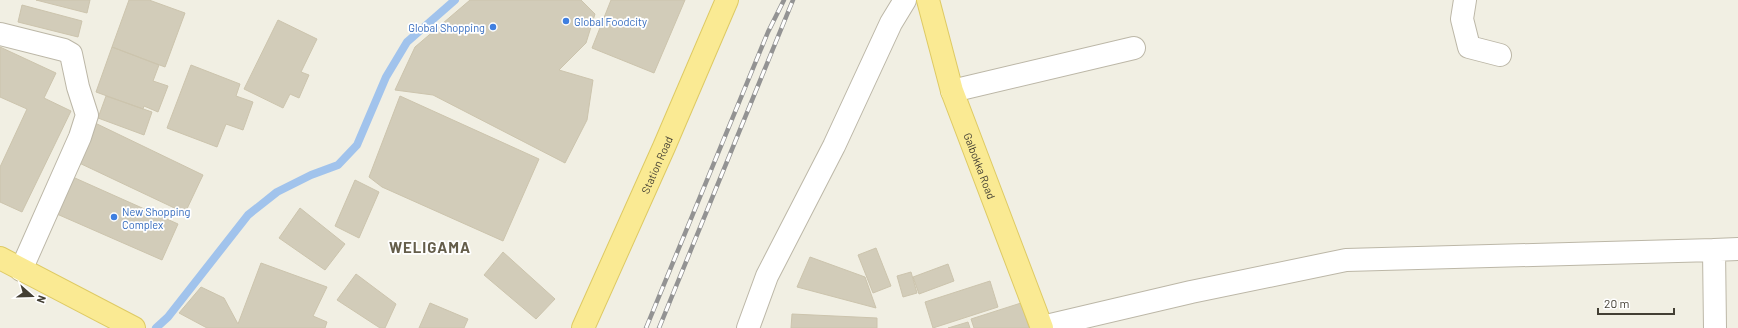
<svg xmlns="http://www.w3.org/2000/svg" width="1738" height="328" font-family="Barlow,sans-serif">
  <style>
    .lines { fill: none; stroke-linecap: round; stroke-linejoin: round }
    .stream { stroke: #a1c3ec; stroke-width: 8 }
    .building { fill: #d2ccb9; stroke: #ccc4ad }
    .minor-casing { stroke: #bcb7a7; stroke-width: 24 }
    .major-casing { stroke: #deca64; stroke-width: 24 }
    .minor { stroke: #fff; stroke-width: 22 }
    .major { stroke: #faea93; stroke-width: 22 }
    .rail-casing { stroke: #939393; stroke-width: 4.5 }
    .rail { stroke: #fff; stroke-width: 3; stroke-dasharray: 9; stroke-linecap: butt }
    .shop-dot { fill: #3f7fe0; stroke: #fff; stroke-width: 1.5 }
    .labels { text-anchor: middle; dominant-baseline: central; stroke-width: 3.5; stroke-linejoin: round; paint-order: stroke }
    .shop-label { font-size: 11px; fill: #366cbe; stroke: #fff; text-anchor: start }
    .street-label { font-size: 11px; fill: #433f34; stroke: #fff }
    .district-label { font-size: 15px; font-weight: bold; letter-spacing: 1px; fill: #655e4b; stroke: #fff }
  </style>
  <rect width="100%" height="100%" fill="#f1efe3"/>
  <g class="lines">
    <path class="stream" d="M156 328 168 317 248 215 277 192 311 175 338 165 357 145 386 77 407 42 455 0"/>
  </g>
  <path class="building" d="M36 0H90L87 13Z
    M129 0H149L185 13 165 67 112 47Z
    M470 0H581L595 14 586 43 559 70 593 80 587 120 565 163 433 95 395 90 415 47Z
    M611 0H685L654 73 592 48Z
    M22 5 82 21 78 37 18 22Z
    M278 20 317 39 301 72 309 75 299 98 290 94 283 108 244 89Z
    M0 47 56 73 44 98 71 111 22 212 0 202V167L27 109 0 97Z
    M112 47 159 65 153 81 168 86 158 112 144 106 143 109 96 92Z
    M191 65 240 84 236 96 253 102 243 130 226 124 217 147 167 128Z
    M106 96 152 112 144 135 98 118Z
    M400 96 539 159 503 241 382 187 369 177Z
    M93 122 203 175 185 213 75 161Z
    M66 174 178 224 162 260 50 211Z
    M355 180 379 192 359 238 335 226Z
    M300 208 345 244 325 270 279 238Z
    M876 248 891 286 873 293 858 255Z
    M503 252 555 299 536 319 484 275Z
    M810 257 865 277 876 308 797 287Z
    M261 263 327 287 313 316 327 322 325 328H207L179 313 201 287 224 298 238 324Z
    M948 264 954 281 919 294 913 277Z
    M911 272 917 293 903 297 897 276Z
    M356 274 396 304 385 328H380L337 300Z
    M990 281 998 307 933 328 925 302Z
    M430 303 468 319 464 328H419Z
    M1021 303 1029 328H974L971 319Z
    M792 314 877 318V328H791Z
    M968 322 970 328H948Z"/>
  <g class="lines">
    <g class="minor-casing">
      <path id="minor" d="M1465 0 1462 19 1469 47 1500 55
        M0 34 64 50 71 54 78 87 87 115 80 137 21 270
        M952 91 1134 48
        M1042 327 1191 292 1346 260 1714 250
        M748 328 767 276 834 146 891 23 905 0
        M1715 328 1714 250 1738 249"/>
    </g>
    <g class="major-casing">
      <g id="major">
        <path id="s1" d="M928 0 952 91 1042 328"/>
        <path d="M0 258 134 328"/>
        <path id="s2" d="M583 328 664 147 727 0"/>
      </g>
    </g>
    <use href="#minor" class="minor"/>
    <use href="#major" class="major"/>
    <g class="rail-casing">
      <path id="rail" d="M646 328 768 32 784 0
        M659 328 793 0"/>
    </g>
    <use href="#rail" class="rail"/>
  </g>
  <g class="shop-dot">
    <circle cx="566" cy="21" r="4"/>
    <circle cx="493" cy="27" r="4"/>
    <circle cx="114" cy="217" r="4"/>
  </g>
  <g class="labels">
    <g class="shop-label">
      <text x="574" y="21">Global Foodcity</text>
      <text x="485" y="27" text-anchor="end">Global Shopping</text>
      <text x="122" y="211">New Shopping<tspan x="122" dy="13">Complex</tspan></text>
    </g>
    <g class="street-label">
      <text stroke="none"><textPath href="#s2" startOffset="179">Station Road</textPath></text>
      <text stroke="none"><textPath href="#s1" startOffset="174">Galbokka Road</textPath></text>
    </g>
    <g class="district-label">
      <text x="430" y="247">WELIGAMA</text>
    </g>
  </g>
  <g transform="translate(32 296) rotate(110)" stroke="#ffffff" stroke-width="3" paint-order="stroke">
  <path d="M0-3L7 15L0 10L-7 15Z" fill="#433f34"/>
  <text y="-6" font-size="11" font-weight="bold" text-anchor="middle" fill="#433f34">N</text>
  </g>
  <path d="M1598 308v6h76v-6" fill="none" stroke="#433f34" stroke-width="2"/>
  <text x="1604" y="308" font-size="12" fill="#433f34" stroke="#ffffff" stroke-width="3" paint-order="stroke">20 m</text>
</svg>
